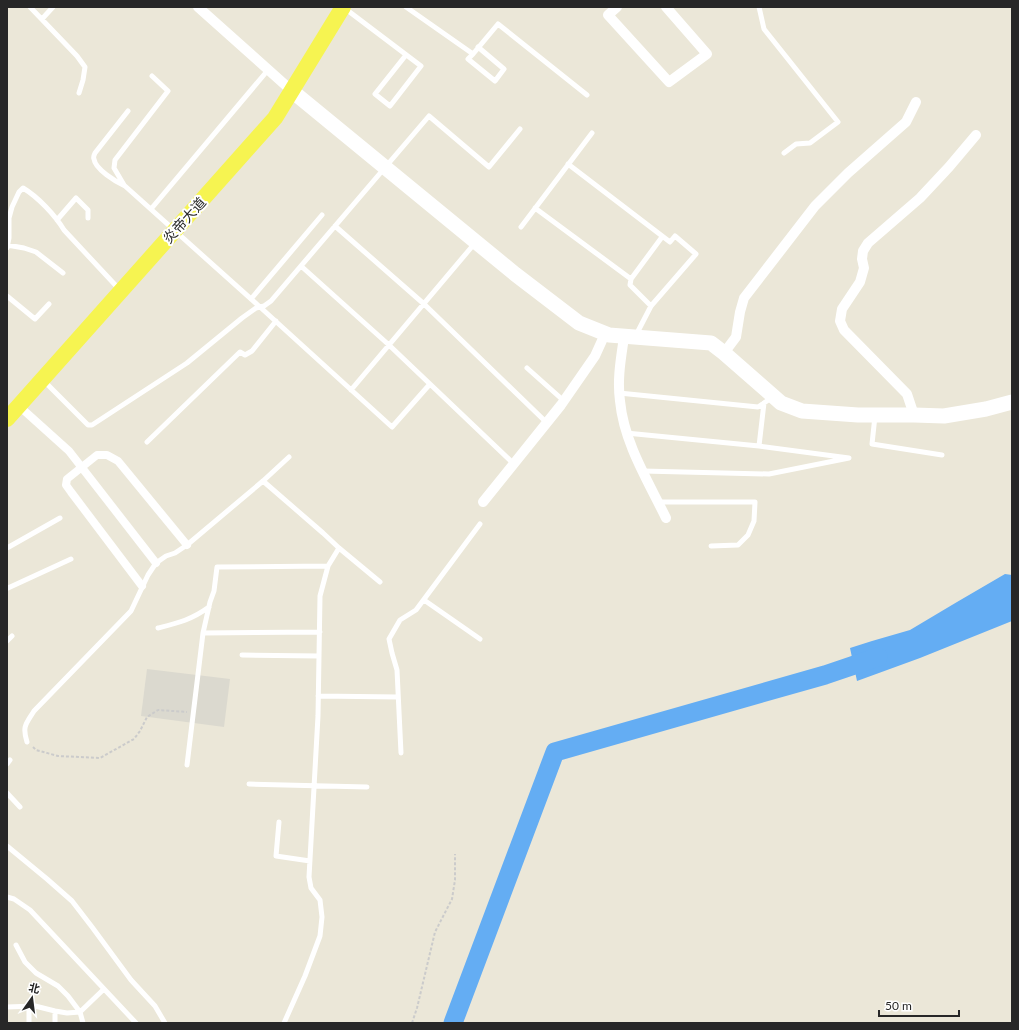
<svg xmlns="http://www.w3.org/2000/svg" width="1019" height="1030" font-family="Lato,'Noto Sans SC',sans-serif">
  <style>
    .plaza { fill: #dbd9cf }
    .water { fill: #64adf3 }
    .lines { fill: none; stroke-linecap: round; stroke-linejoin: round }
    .river { stroke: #64adf3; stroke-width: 19 }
    .path { stroke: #cbcbcb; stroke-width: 2; stroke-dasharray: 3 2; stroke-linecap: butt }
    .service { stroke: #fff; stroke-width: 5 }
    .pedestrian { stroke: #fff; stroke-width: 8 }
    .minor { stroke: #fff; stroke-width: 10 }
    .secondary { stroke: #fff; stroke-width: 15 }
    .primary { stroke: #f6f451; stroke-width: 16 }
    .labels { text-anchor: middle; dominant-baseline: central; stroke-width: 4; stroke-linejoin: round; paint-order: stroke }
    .street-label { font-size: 14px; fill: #272727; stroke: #fff }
  </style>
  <rect width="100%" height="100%" fill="#ebe7d8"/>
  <path class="plaza" d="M147 669 230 679 224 727 141 716Z"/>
  <path class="water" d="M1005 574 1012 575V621L920 658 857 681 850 648 872 641 910 630 957 602Z"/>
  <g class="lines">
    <path class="river" d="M453 1023 555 752 825 675 878 657"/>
    <path class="path" d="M33 747 36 750 58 756 100 758 134 739 140 731 147 717 158 710 187 712
      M412 1023 417 1008 435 932 452 899 455 880V854"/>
    <path class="service" d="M30 7 77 56 85 67 83 80 79 93
      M406 7 473 54 498 24 587 95
      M759 7 764 29 838 122 810 143 796 144 784 153
      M347 10 421 66 390 106 375 94 406 55
      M42 19 53 7
      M473 54 468 59 495 81 504 69 478 47
      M128 111 95 153C94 155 93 157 94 159 95 169 116 182 125 186L260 307 392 427 430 384
      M568 164 670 242 675 236 696 254 651 306 636 335
      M124 185 114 168 115 160 168 91 152 76
      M535 208 631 279
      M151 209 268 70
      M57 220 76 198 88 210V218
      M335 226 424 304 547 423
      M521 227 592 133
      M7 245 24 248 36 252 63 273
      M7 248 9 238V218L12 207 19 192 23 188C38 197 55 215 64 230L119 289
      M301 266 389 345 514 464
      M7 296 35 319 49 304
      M251 299 322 215
      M651 306 630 285 631 279 662 237
      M527 368 564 401
      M44 381 88 425H92L187 363 242 318 256 308 264 306 271 301 429 116 489 167 520 129
      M351 390 475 243
      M619 393 758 407 773 397
      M875 416 872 444 942 455
      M626 433 759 446 849 458 769 474 643 471
      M147 442 240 352 245 355 252 351 276 321
      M759 446 764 403
      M263 481 323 533 339 548 380 582
      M658 502H755L754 521 748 535 738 545 711 546
      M7 548 60 518
      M7 587 8 588 71 559
      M424 600 480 639
      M158 628C178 623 191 620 209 607
      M203 633 320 632
      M7 641 12 636
      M242 655 319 656
      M318 696 398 697
      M27 742C22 726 26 724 34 711L131 611 148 575 156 563 166 556 175 553 187 545 263 481 289 457
      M401 753 397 670 392 653 389 639 400 620 416 610 480 524
      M7 764 10 760
      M187 765 203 633 210 602 214 591 217 567 328 566
      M249 784 367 787
      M7 793 20 807
      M279 822 276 856 310 861
      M7 846 47 879 72 901 92 927 131 980 155 1006 165 1023
      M7 897 14 899 30 910 136 1023
      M16 945 25 962 36 973 58 986 68 996 80 1012 83 1023
      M7 1007 35 1006 55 1011 67 1013 80 1012 104 989
      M55 1011V1023
      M29 1023V1006
      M284 1023 305 976 320 936 322 917 320 900 311 888 309 877 318 716 320 596 328 566 339 548"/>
    <path class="pedestrian" d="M19 406 69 451 156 563
      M142 586 71 492 66 485 67 479 97 455H107L118 461 187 545"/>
    <path class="minor" d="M198 7 292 91
      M617 7 608 15 669 82 707 54 666 7
      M624 337C621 358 617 379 620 401 624 443 648 481 666 518
      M724 353 736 337 740 312 744 298 815 206 848 173 906 122 916 102
      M914 415 907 394 844 330 840 321 842 309 860 282 864 268 862 259 863 251 868 243 920 198 949 167 976 135
      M483 502 561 405 595 356 605 334"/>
    <path class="secondary" d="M292 91 515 274 579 323 609 335 711 343 724 353 781 403 802 411 858 415H914L944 416 986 409 1012 402"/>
    <path class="primary" d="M7 419 275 118 343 7"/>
  </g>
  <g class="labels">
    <g class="street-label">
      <text transform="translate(184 220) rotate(-48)">炎帝大道</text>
    </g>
  </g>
  <rect width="1019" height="1030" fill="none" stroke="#272727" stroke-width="16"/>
  <g transform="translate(32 998) rotate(14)" stroke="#ffffff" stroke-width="3" paint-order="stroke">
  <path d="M0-3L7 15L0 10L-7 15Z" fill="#272727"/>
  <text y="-6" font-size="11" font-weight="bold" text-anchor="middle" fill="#272727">北</text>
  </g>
  <path d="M879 1010v6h80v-6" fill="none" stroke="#272727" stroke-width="2"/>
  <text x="885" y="1010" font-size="12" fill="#272727" stroke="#ffffff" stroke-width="3" paint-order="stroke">50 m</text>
</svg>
